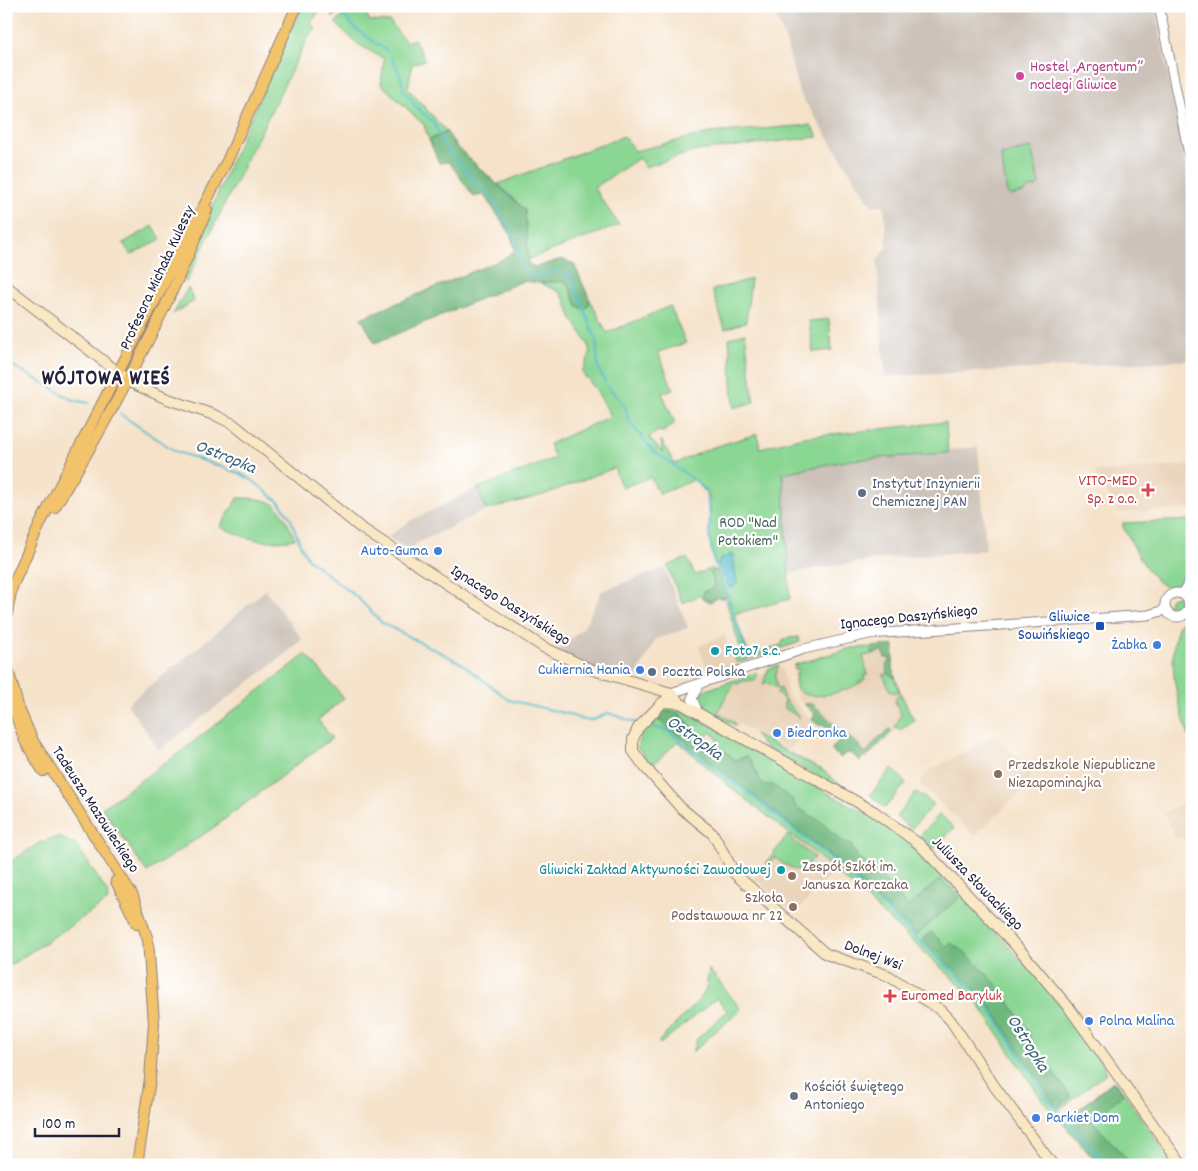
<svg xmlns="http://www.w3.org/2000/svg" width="1198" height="1171" font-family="Dekko,sans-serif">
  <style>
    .built { fill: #e9d3b8 }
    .industrial { fill: #ccc2b9 }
    .green { fill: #8ad693; stroke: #567c67 }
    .forest { fill: #6fb77d; stroke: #486c5c }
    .water { fill: #4ebaca; stroke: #386e82 }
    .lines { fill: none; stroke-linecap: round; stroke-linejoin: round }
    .stream { stroke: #4ebaca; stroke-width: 2 }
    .tertiary-casing { stroke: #8c8282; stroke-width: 11 }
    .secondary-casing { stroke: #8c8282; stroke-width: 12 }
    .primary-casing { stroke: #8c8282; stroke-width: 12 }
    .tertiary { stroke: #fff; stroke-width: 9 }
    .secondary { stroke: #fae7c3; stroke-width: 10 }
    .primary { stroke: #f2c36a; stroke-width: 10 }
    .hotel-dot { fill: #d1479c; stroke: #fff; stroke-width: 2 }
    .health-dot { fill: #e0444e; stroke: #fff; stroke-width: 2 }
    .service-dot { fill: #5c6f8a; stroke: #fff; stroke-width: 2 }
    .shop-dot { fill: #3f7fe0; stroke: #fff; stroke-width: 2 }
    .transit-dot { fill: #1a4fb4; stroke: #fff; stroke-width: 2 }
    .culture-dot { fill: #0f9aa8; stroke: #fff; stroke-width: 2 }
    .education-dot { fill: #8d6e63; stroke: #fff; stroke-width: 2 }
    .worship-dot { fill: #6b7280; stroke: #fff; stroke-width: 2 }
    .labels { text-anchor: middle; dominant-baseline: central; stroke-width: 4.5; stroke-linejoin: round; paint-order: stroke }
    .hotel-label { font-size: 16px; fill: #b23c85; stroke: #fff; text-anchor: start }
    .street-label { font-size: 16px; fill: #22223b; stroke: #fff }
    .health-label { font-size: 16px; fill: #be3a42; stroke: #fff; text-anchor: end }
    .service-label { font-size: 16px; fill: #4e5e75; stroke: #fff; text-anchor: start }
    .park-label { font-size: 16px; fill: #46615a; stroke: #fff }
    .shop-label { font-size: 16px; fill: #366cbe; stroke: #fff; text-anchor: end }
    .transit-label { font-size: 16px; fill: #164399; stroke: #fff; text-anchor: end }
    .culture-label { font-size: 16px; fill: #0d838f; stroke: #fff; text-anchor: start }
    .education-label { font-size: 16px; fill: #785e54; stroke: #fff; text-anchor: start }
    .worship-label { font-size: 16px; fill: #5b616d; stroke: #fff; text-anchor: start }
    .water-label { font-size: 18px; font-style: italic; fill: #345f74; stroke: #fff }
    .district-label { font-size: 21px; font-weight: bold; letter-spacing: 1px; fill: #22223b; stroke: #fff }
  </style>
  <rect width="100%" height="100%" fill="#fff"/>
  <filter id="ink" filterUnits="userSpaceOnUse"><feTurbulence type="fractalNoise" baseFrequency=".02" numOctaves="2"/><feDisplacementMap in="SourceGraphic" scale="10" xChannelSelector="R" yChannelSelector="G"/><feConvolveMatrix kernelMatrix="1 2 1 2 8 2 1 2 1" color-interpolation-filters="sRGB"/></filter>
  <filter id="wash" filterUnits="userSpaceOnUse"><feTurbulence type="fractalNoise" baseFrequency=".0096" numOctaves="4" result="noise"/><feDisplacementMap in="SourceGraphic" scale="20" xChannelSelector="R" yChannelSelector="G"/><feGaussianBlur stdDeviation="1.12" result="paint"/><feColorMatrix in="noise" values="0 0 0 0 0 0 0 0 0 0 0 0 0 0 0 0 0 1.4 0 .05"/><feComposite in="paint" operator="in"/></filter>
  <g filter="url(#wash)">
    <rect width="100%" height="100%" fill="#f5e2c9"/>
    <path class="built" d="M1192 465V509L1119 513 1094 472Z
      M725 635 736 664 709 672 698 646Z
      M894 645 893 671 913 718 882 740 866 758 797 698 792 664 851 648Z
      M782 668 788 696 812 720 790 750 709 709 706 694Z
      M995 736 1033 772 1028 778 1031 782 975 836 919 783 929 771Z
      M1192 801V857L1181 836 1176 839 1163 812Z
      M790 833 835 870 795 914 757 881 754 884 751 882Z"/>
    <path class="industrial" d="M771 6H1155L1192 201V360L885 377 877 260 887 247 884 205 872 206 799 92 785 38Z
      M978 447 986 550 888 558 789 573 783 473 851 460 948 453V450Z
      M478 488 486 510 419 542 408 550 388 537 410 521Z
      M664 568 688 628 656 639 633 682 554 654 584 627 602 591Z
      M265 590 302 639 282 657 159 750 127 704 211 637Z"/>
    <path class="green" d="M302 6H342L333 18 331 12 322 7 311 23 316 30 308 37 186 282 181 280 195 250 230 163Z
      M349 6H361L370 21 390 22 406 42 414 39 425 60 412 64 408 89 447 132 429 140 424 125 381 84 384 59 358 44 335 23 344 15Z
      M811 125 818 137 697 151 645 167 639 158 594 188 619 225 527 260 525 210 498 184 624 136 635 151 709 133Z
      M1031 148 1039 184 1036 187 1028 188 1024 193 1010 196 1007 193 1001 155Z
      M153 226 161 239 131 255 123 243Z
      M751 279 746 322 725 329 712 290Z
      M557 280 568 284 577 306 587 308 590 300 607 333 670 306 686 343 658 352 673 389 662 393 675 423 663 432 658 431 649 438 662 452 661 440 675 464 710 448 757 434 760 448 803 437 946 422 948 453 851 460 783 473 790 599 734 614 749 655 781 645 784 639 798 637 800 642 737 663 734 657 742 654 726 600 729 599C722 576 709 555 709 531 709 519 713 503 707 492 704 486 694 481 689 476L692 481 659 494 650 477 622 488 614 468 543 495 486 510 478 488 555 458 549 444 611 416 595 388 582 373 590 354 588 344 571 317 565 300 560 292 540 283Z
      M188 288 194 301 173 314Z
      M829 319 832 350 813 352 809 321Z
      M745 333 754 402 734 408 729 338Z
      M238 498C279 498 279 505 295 539 261 544 251 540 220 527Z
      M1192 520V570L1181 592C1151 590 1137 550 1123 527V523Z
      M687 558 695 575 712 568 720 587 682 603 667 566Z
      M1168 605a9 9 0 1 1 18 0a9 9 0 1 1-18 0Z
      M1180 622 1185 623 1192 695V745C1179 707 1164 661 1180 622Z
      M871 647 873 654 863 656 868 675 864 676 865 679C849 694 778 712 799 668L795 669 794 665 851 648Z
      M306 654 344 698 318 720 332 738 213 828 147 872 102 808 179 753Z
      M779 665 775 676 777 688 780 687 784 699 800 718 784 708V699L776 694 779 690 766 682 763 685 768 669Z
      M755 673 757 675 756 680 743 681 738 684 734 683 718 711 721 715 733 721 737 726C723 720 705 713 699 698L703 691Z
      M890 673 895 678 900 694 890 691 883 675Z
      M901 695 914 720 900 730 895 727 901 715 895 701 897 696Z
      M664 705H674C728 734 781 767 835 797 851 806 869 813 885 823 916 843 1109 1047 1106 1073L1054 1114 1043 1101 974 998 835 870 792 835 790 838 814 857 804 869 808 872 806 874 783 864 775 857 768 865 766 863 789 833 728 785 678 741 652 766 637 747 642 731 658 714 711 755 717 748 713 747 718 739 710 732 704 740 679 713 661 711Z
      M754 734 824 771 844 788 840 789 763 746Z
      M892 768 906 783 885 808 870 795Z
      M916 792 934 804 911 829 896 817Z
      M940 814 954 828 933 850 919 837Z
      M57 837 76 844 107 892 108 901 6 968V865L39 843Z
      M709 969 741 1009 692 1052 697 1039 727 1011 717 998 660 1044 659 1041 701 998 706 989Z
      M1113 1081 1120 1087 1174 1165H1109L1067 1119Z"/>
    <path class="forest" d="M447 132 456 146 525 210 529 265 537 267 561 259 574 264 590 300 587 308 583 309C572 304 574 289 565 281L540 283 523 281 375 343 361 318 503 259 515 250 510 233 483 194 474 197 449 162 439 163 429 140Z
      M716 569 726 590V598H716L711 602 701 598 705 591 713 588V579L710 572Z
      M894 645 893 668 900 694 895 678 888 673 886 664 890 662 889 658H885L883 651 873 654 871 647Z
      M804 704H813L845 735 857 743 866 754 877 739 890 729 892 732 866 758 864 756 860 761 852 754 845 753 841 758 831 750 840 739 822 724 820 726 812 720 815 714Z
      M661 711 679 713C688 724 699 737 711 745 722 752 725 748 734 760L747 756C755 764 756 774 762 784L773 785 792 799 796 807 820 821 839 839 851 845 859 859 875 869 908 907 940 879 960 897 917 935 828 854 656 718Z
      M931 932 947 947 951 943 967 954 1000 988 1029 1032 1034 1055 1052 1071 1071 1097 1057 1108 985 998 922 939Z
      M1113 1082 1123 1094 1092 1121 1132 1165H1099L1063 1124Z"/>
    <path class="water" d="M731 554 733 555 737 584 732 589 729 587 718 564 720 559Z"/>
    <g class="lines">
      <path class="stream" d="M331 6 340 12
        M343 15 357 30 387 51
        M391 56 400 74 404 91 412 100 414 105 434 123 445 147 495 202 515 239 522 266 526 273 536 277 555 271 570 274 596 339 598 367 605 382
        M6 362 73 400 89 403
        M607 386 620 400 626 408 628 420 653 451 696 481 706 492 710 516 709 536 714 563 725 586 747 657
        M120 414 175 451 239 473 252 480 280 503 290 517 300 544 308 559 359 599 382 623 461 663 509 700 568 714 583 720H593L608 713 637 723
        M646 725 668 731 829 857 984 1000 1047 1098 1108 1165"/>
    </g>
  </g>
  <g filter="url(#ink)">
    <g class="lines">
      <g class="tertiary-casing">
        <path id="tertiary" d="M1159 6 1192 169
          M1165 605a12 12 0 1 1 24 0a12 12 0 1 1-24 0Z
          M1183 594 1192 576
          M667 698 671 693 804 649 869 634 1148 615 1165 610
          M698 713 692 698 699 685"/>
      </g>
      <g class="secondary-casing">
        <path id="secondary" d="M6 286 132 383 165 398 217 416 233 424 361 528 543 647 590 669 671 693 680 703 875 812 919 844 1020 950 1070 1009 1182 1165
          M680 703 663 702 638 728 633 739V751L644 766 680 807 713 834 735 874 826 954 889 976 942 1011 951 1021 995 1087 1053 1165"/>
      </g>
      <g class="primary-casing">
        <path id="primary" d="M54 508C112 414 166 314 207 210
          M6 618 12 587 40 524 227 161 297 6
          M6 662 19 709 33 741 132 894 148 940 154 1023 150 1079 137 1165
          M10 698 25 741 43 771
          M116 881 137 924"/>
      </g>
      <use href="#tertiary" class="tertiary"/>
      <use href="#secondary" class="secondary"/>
      <use href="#primary" class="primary"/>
    </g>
  </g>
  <circle class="hotel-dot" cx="1020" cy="76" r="5"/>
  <g class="health-dot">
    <path d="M1145.5 482.5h5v5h5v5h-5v5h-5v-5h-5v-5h5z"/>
    <path d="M887.5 988.5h5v5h5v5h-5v5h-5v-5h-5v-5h5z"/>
  </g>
  <g class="service-dot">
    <circle cx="862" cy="493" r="5"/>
    <circle cx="652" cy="672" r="5"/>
  </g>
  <g class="shop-dot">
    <circle cx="438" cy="551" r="5"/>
    <circle cx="1157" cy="645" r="5"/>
    <circle cx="640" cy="670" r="5"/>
    <circle cx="777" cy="733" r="5"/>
    <circle cx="1089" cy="1021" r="5"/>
    <circle cx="1036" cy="1118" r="5"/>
  </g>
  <rect class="transit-dot" x="1095" y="621" width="10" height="10" rx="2.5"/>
  <g class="culture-dot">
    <circle cx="715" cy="651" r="5"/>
    <circle cx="781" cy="870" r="5"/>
  </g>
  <g class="education-dot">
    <circle cx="998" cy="774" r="5"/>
    <circle cx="792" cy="876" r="5"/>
    <circle cx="793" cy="907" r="5"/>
  </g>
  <circle class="worship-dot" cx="794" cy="1096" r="5"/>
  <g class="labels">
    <g class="hotel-label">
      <text x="1030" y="67">Hostel „Argentum”<tspan x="1030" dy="18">noclegi Gliwice</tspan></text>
    </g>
    <g class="street-label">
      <text transform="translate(158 278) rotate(-65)">Profesora Michała Kuleszy</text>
      <text transform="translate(510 606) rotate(32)">Ignacego Daszyńskiego</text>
      <text transform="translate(909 618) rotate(-6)">Ignacego Daszyńskiego</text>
      <text transform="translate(95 810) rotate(57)">Tadeusza Mazowieckiego</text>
      <text transform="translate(977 884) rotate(46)">Juliusza Słowackiego</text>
      <text transform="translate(873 956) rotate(21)">Dolnej Wsi</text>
    </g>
    <g class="health-label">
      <text x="1137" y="481">VITO-MED<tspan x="1137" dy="18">Sp. z o.o.</tspan></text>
      <text x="901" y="996" text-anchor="start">Euromed Baryluk</text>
    </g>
    <g class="service-label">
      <text x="872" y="484">Instytut Inżynierii<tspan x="872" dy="18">Chemicznej PAN</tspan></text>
      <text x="662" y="672">Poczta Polska</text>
    </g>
    <g class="park-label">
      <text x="748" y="523">ROD "Nad<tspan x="748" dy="18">Potokiem"</tspan></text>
    </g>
    <g class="shop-label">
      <text x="428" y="551">Auto-Guma</text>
      <text x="1147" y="645">Żabka</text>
      <text x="630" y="670">Cukiernia Hania</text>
      <text x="787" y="733" text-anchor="start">Biedronka</text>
      <text x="1099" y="1021" text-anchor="start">Polna Malina</text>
      <text x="1046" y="1118" text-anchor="start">Parkiet Dom</text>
    </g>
    <g class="transit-label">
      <text x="1090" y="617">Gliwice<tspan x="1090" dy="18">Sowińskiego</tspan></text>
    </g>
    <g class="culture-label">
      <text x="725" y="651">Foto7 s.c.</text>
      <text x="771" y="870" text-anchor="end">Gliwicki Zakład Aktywności Zawodowej</text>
    </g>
    <g class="education-label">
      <text x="1008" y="765">Przedszkole Niepubliczne<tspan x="1008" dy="18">Niezapominajka</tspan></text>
      <text x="802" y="867">Zespół Szkół im.<tspan x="802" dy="18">Janusza Korczaka</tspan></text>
      <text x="783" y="898" text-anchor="end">Szkoła<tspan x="783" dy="18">Podstawowa nr 22</tspan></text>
    </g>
    <g class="worship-label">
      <text x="804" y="1087">Kościół świętego<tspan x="804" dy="18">Antoniego</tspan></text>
    </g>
    <g class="water-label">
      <text transform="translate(225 458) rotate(22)">Ostropka</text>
      <text transform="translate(694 739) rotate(35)">Ostropka</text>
      <text transform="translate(1027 1044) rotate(58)">Ostropka</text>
    </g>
    <g class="district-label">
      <text x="106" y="380">WÓJTOWA WIEŚ</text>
    </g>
  </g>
  <rect width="1198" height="1171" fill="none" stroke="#fff" stroke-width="25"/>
  <path d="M35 1128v8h84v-8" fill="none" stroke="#22223b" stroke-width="2.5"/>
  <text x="42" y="1128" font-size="15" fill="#22223b" stroke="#ffffff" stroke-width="4" paint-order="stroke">100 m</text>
</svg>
